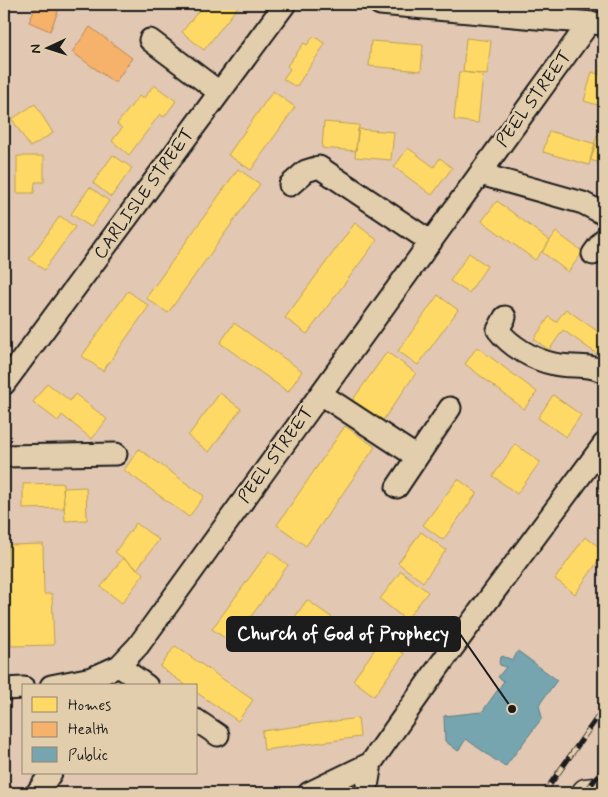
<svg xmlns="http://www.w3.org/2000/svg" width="608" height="797" font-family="Mynerve,sans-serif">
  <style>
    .homes { fill: #ffd966; stroke: #bba050 }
    .health { fill: #f6b26b; stroke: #b58553 }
    .public { fill: #76a5af; stroke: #5b7c83 }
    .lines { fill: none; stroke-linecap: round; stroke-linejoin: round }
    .minor-casing { stroke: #1c1c1c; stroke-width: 25 }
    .major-casing { stroke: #1c1c1c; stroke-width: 31 }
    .minor { stroke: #e2cdac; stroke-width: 21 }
    .major { stroke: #e2cdac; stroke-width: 28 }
    .rail-casing { stroke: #1c1c1c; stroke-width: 5.5 }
    .rail { stroke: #e2cdac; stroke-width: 4; stroke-dasharray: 11; stroke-linecap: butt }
    .labels { text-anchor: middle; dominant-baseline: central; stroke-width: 5; stroke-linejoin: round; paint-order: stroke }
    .street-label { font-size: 18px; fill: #1c1c1c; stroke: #e2cdac }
    .leader { fill: none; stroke: #1c1c1c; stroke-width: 2 }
    .callout-dot { fill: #1c1c1c; stroke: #e2cdac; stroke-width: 2 }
    .callout { fill: #1c1c1c; stroke: #1c1c1c; stroke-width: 2 }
    .callout-label { font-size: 19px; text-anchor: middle; font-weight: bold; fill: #fff }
  </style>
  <rect width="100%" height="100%" fill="#e2c7b3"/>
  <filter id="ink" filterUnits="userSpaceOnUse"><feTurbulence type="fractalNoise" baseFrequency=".02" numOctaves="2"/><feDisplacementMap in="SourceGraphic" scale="10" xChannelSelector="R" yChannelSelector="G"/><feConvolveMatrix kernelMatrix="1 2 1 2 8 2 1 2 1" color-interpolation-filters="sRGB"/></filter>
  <g filter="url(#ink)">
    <path class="homes" d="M204 4H240L204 50 182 32Z
      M314 36 325 44 296 87 283 79 290 69 287 66 304 43 307 45Z
      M466 38 491 41 487 75 463 72Z
      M371 41 423 45 421 71 369 66Z
      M604 53V76L598 74Z
      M459 72 483 74 478 123 454 120Z
      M592 72 604 76V107L584 101Z
      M154 85 176 101 164 117 160 114 129 155 112 141 122 128 117 124 139 96 143 99Z
      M273 91 295 107 251 170 228 155Z
      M35 104 53 133 30 147 12 119Z
      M324 122 359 125 356 151 322 148Z
      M358 129 394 132 391 160 355 157Z
      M549 131 596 144 589 165 543 152Z
      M597 135 604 137V164L590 160Z
      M408 148 434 167 440 158 452 168 432 195 394 167Z
      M113 155 132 168 111 197 93 183Z
      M17 156H44V182H35L34 193H17Z
      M238 169 260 184 168 313 146 298Z
      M90 187 109 201 91 227 71 214Z
      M497 201 550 241 535 260 482 221Z
      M60 216 75 227 44 270 29 259Z
      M355 223 377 240 307 334 285 318Z
      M556 232 583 252 568 272 542 252Z
      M469 253 487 266 469 293 450 281Z
      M128 291 149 306 103 371 82 356Z
      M438 295 458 310 418 365 398 351Z
      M566 309 604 336V344L597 354 563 330 549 350 534 339 549 317 556 322Z
      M234 323 302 371 288 392 220 343Z
      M477 347 537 392 524 409 465 364Z
      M387 352 416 373 381 423 351 402Z
      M47 383 70 401 75 394 107 419 92 439 62 415 58 421 33 402Z
      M220 393 241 409 209 452 188 436Z
      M553 395 581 415 566 437 538 418Z
      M345 426 375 447 306 546 277 525Z
      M515 444 540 462 517 494 493 476Z
      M139 449 204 496 189 517 124 470Z
      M458 479 477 493 443 540 423 525Z
      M63 483 64 508 23 509V484Z
      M86 487 87 520 65 521 63 488Z
      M136 523 159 540 137 569 115 552Z
      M421 532 446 550 423 582 398 563Z
      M585 537 604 550V553L575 594 555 579Z
      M43 544 44 594H52L54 645 11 646 8 545Z
      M269 551 288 565 232 643 212 629Z
      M123 558 144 574 122 603 101 587Z
      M401 571 428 592 406 620 380 599Z
      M307 600 341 624 326 645 292 621Z
      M382 639 404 654 374 696 353 680Z
      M175 646 253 700 238 721 196 692V686H187L160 667Z
      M358 718 360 737 264 750 262 731Z"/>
    <path class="health" d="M37 4H61L50 31 29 22Z
      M90 27 132 58 115 83 72 52Z"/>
    <path class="public" d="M518 651 557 680 539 705 542 718 505 767 466 739 458 751 445 741 444 716 482 712 504 681 498 677 506 667 500 665 499 661 502 656 513 660Z"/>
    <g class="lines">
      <g class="minor-casing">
        <path id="minor" d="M380 4 604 24
          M150 40 219 92
          M480 174 583 203 604 214
          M290 185 306 171 319 167 431 242
          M593 254 604 239
          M505 317 498 330C511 347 534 360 554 364 571 368 589 363 604 372
          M4 384 285 4
          M321 394 417 457
          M4 456 116 454
          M397 487 450 408
          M119 666 147 686
          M51 686 92 678 119 666 138 646 589 23
          M4 689 24 688
          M196 720 218 735
          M37 793 51 773
          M309 793 371 763
          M366 793 371 763 445 658 604 444"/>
      </g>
      <g class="major-casing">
        <path id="major" d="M586 793 604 791"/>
      </g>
      <use href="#minor" class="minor"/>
      <use href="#major" class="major"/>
      <g class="rail-casing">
        <path id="rail" d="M544 793 604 708
          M585 793 604 767"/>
      </g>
      <use href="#rail" class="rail"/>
    </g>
  </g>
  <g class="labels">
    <g class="street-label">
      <text transform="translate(534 99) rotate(-54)">PEEL STREET</text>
      <text transform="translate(144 194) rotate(-54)">CARLISLE STREET</text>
      <text transform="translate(276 455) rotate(-54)">PEEL STREET</text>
    </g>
  </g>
  <path class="leader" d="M512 709L460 634"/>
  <circle class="callout-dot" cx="512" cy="709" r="5"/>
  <rect class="callout" x="227" y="617" width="233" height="34" rx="5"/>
  <g class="callout-label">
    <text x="343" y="640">Church of God of Prophecy</text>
  </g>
  <rect width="608" height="797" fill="none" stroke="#e2cdac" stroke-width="20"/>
  <rect x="10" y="10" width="588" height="777" fill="none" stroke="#1c1c1c" stroke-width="2" filter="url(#ink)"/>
  <rect x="22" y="684" width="175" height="90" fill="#e2cdac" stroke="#938672"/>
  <rect x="32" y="697" width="25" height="15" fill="#ffd966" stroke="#938672"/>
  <text x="68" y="710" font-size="15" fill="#1c1c1c">Homes</text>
  <rect x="32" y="722" width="25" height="15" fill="#f6b26b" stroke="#938672"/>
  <text x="68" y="734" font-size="15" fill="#1c1c1c">Health</text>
  <rect x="32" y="747" width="25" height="15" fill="#76a5af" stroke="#938672"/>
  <text x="68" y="760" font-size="15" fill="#1c1c1c">Public</text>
  <g transform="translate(48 48) rotate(266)" stroke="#e2cdac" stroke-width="4" paint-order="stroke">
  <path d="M0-4L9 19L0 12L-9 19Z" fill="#1c1c1c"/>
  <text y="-8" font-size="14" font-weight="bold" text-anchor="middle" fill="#1c1c1c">N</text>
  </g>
</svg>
